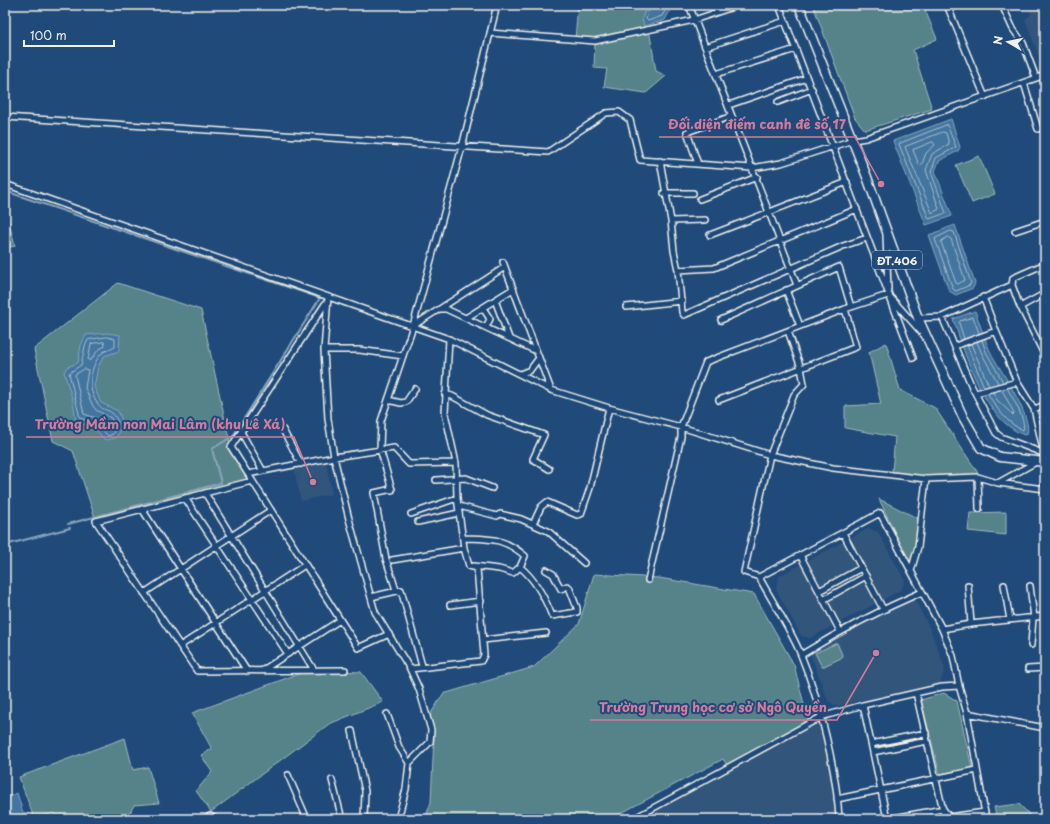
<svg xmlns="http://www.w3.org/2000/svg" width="1050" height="824" font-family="'Playpen Sans',sans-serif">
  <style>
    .built { fill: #33557c }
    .green { fill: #56828a; stroke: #a5bab9 }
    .water { fill: #42749f; stroke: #89a6bc }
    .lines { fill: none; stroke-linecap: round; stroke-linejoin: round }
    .shore { stroke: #adbfcb; stroke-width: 1 }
    .stream { stroke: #89a6bc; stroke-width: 2 }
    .minor-casing { stroke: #f4f1e8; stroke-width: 8 }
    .primary-casing { stroke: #f4f1e8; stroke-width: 11 }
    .minor { stroke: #1f4a7a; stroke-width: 5 }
    .primary { stroke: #1f4a7a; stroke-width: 8 }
    .labels { text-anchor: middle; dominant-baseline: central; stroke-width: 4; stroke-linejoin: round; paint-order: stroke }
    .shield { fill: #1f4a7a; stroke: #b4bfc7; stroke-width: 1 }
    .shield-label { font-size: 11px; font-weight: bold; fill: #f4f1e8 }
    .leader { fill: none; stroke: #d87a9a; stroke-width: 1.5 }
    .callout-dot { fill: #d87a9a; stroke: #1f4a7a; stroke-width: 1.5 }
    .callout-label { font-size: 13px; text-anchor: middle; font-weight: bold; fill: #d87a9a; stroke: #1f4a7a; stroke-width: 4; stroke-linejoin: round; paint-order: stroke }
  </style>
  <rect width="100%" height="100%" fill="#1f4a7a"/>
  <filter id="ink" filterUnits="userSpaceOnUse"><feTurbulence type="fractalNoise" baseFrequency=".025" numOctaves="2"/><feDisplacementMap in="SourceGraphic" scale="8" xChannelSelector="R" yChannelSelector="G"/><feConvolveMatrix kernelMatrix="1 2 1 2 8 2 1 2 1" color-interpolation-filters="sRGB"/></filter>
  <g filter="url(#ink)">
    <path class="built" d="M1027 5H1045V74L1025 19 1031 15Z
      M326 463 332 494 301 501 294 470Z
      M869 528 878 532 905 581 901 590 810 638 801 636 776 589 779 576Z
      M909 599 915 600 931 631 945 669 940 683 837 706 828 701 811 656 813 650Z
      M821 717 839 819H633Z"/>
    <path class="green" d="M578 5H647C644 14 639 23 649 29L656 71 666 76 646 93 604 87 607 69 594 68 595 41 575 39Z
      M813 5H923L937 39 913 50 932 109 865 130 855 118Z
      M979 156 995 194 972 203 956 165Z
      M5 207 15 246 5 248Z
      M118 283 201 310 231 447 252 481 96 521 73 451 53 441 34 349Z
      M886 343 900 390 935 408 980 476 928 477 892 472 895 437 845 428V406L881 404 869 352Z
      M879 499 919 519C918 530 919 554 909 562Z
      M1006 512V535L968 531 970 513Z
      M594 574 659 578 754 594 794 665 809 724 728 767 723 759 610 819H425L431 802 434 737 428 718 443 694 534 667 579 624Z
      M837 643 843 657 822 667 815 653Z
      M314 670 361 672 383 702 329 724 211 812 196 791 212 772 201 755 212 749 192 713 295 675Z
      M944 693 957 701 972 768 940 775 921 700Z
      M125 738 133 770 148 767 159 803 134 805 127 819H56L54 813 34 818 19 777Z
      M1019 804 1034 819H997L994 807Z"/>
    <path class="water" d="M647 5H673L665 20 644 26 642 19Z
      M951 119 960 147 958 151 939 161 935 171 952 216 926 225 893 141Z
      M955 225 975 283 973 288 956 295 949 291 929 235Z
      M975 311C980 324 984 338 990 351 999 369 1033 416 1027 434L1024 435C984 420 966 356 953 319Z
      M107 333 120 335 119 351 104 356 98 367 94 387 101 403 118 411 123 423 116 438 105 440 94 427 76 422 73 401 64 372 67 367 78 363 81 345 86 335Z
      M17 793 25 819H5V798Z"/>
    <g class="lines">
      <path class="shore" d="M650 5 646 19 648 21 662 16 668 5
        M947 125 956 147 936 158 931 172 946 213 929 219 899 144Z
        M943 132 946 133 949 144 932 154 926 170 939 209 932 213 905 147Z
        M933 142 935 145 926 153 922 164 919 165 913 150Z
        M951 231 954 232 971 283 970 285 956 291 953 289 935 239Z
        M948 237 951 239 965 280 958 284 956 283 941 242Z
        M107 337 115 339V347C111 350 104 350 101 354 89 368 87 390 98 404 104 413 112 407 118 422L113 434 108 436 96 423 80 418 69 373 81 365 85 346 88 340Z
        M964 339 959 323 960 321 973 317 979 333
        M982 340 986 352 1003 382
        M104 342 105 346 98 350 91 360H88L91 344Z
        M977 342 982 354 998 383
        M971 344 989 386
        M967 345 984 387
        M85 369 88 370 85 388 93 406 96 410 111 418 113 423 110 429 99 419 84 414 75 375Z
        M993 392 997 400 1013 415 1014 413 1002 390
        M988 394C995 406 1008 425 1023 430 1027 421 1012 397 1007 388"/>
      <path class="stream" d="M5 191 320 298 233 436 212 449 221 483 68 524
        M5 545 70 528"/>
      <g class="minor-casing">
        <path id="minor" d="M689 5 797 285
          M779 5 913 358
          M947 5 985 97
          M1002 5 1013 29 1023 43 1036 78
          M490 33 595 41 694 20 739 5
          M705 47 785 21
          M716 74 796 49
          M1042 76 1045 84
          M1024 83 1038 129
          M778 102 812 89
          M729 105 807 78
          M5 117 548 152 606 113 619 112 630 120 640 160 752 168 781 163 853 140 866 138 1045 75
          M660 161 671 221 674 251 678 270 682 312 684 315 843 246 867 238
          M698 164 687 132 732 116
          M5 184 449 339 551 390 609 408 681 427 770 455 833 468 926 479 978 477 998 483 1036 462
          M664 193H693
          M700 199 757 177
          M671 221 705 220
          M1015 231 1045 221
          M710 235 847 182
          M886 235 888 289
          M503 262 551 390
          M678 270 714 268 857 209
          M1012 285 1019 304 1045 356
          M786 290 800 326
          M328 297 324 350 328 419 334 457 349 519 375 612 410 669 419 689 431 730 430 742 409 763
          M891 298 923 334
          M495 300 509 338
          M325 304 231 447 358 648 389 634
          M626 307 682 301
          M1020 307 1044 294
          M483 308 490 319 486 327
          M441 309H446L536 351
          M942 317 972 387 996 433 1001 437 1045 454
          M466 318 513 289
          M918 318 942 317 1012 285 1013 278 1045 264
          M721 320 839 267 851 307
          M413 326 505 267
          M996 331 1017 382 1034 409 1044 454
          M955 346 996 331 983 297
          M324 350H359L403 356
          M520 374 530 370 539 358
          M976 393 1017 382
          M445 394 452 396 487 415 544 435 533 459 549 469
          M388 400 401 403 406 402 415 389
          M719 400 856 347 845 309
          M1034 409 1045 405
          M283 430 301 464
          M241 432 263 471
          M248 474 334 457 394 448 409 464 456 463
          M978 477 979 509
          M436 480 466 478 492 488
          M252 481 96 521 197 671 345 670
          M998 483 1045 489
          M392 489 374 493 386 559 396 590
          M392 490 380 449 381 421 413 326 462 147 497 5
          M205 493 314 670
          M185 498 288 654
          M459 506 497 516 500 514 521 519 548 531 584 563
          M142 509 247 671
          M411 514 457 498
          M418 522 459 513
          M533 524 541 507 547 502 577 515 581 514 590 488 609 408
          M843 533 883 609
          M463 538C490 539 503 537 525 556L520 567 513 573 499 569 474 566
          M800 555 840 631
          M392 560 464 548
          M520 567C535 579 545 598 552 616L577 612V608L569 587 567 586 561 589 553 574 546 570
          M911 571 918 547 926 479
          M759 577 744 572 770 455 794 395 804 384 801 368 788 331
          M648 580 681 437V427L706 362 845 309 888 295
          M968 585 971 624
          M1004 585 1010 620
          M1030 586 1034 618
          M819 591 861 568
          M144 593 271 510
          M371 597 401 590 422 666
          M823 600 866 576
          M450 605 481 601
          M942 629 971 624 1045 616
          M483 640 546 633
          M1031 645 1033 618
          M180 646 305 565
          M801 655C840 631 880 610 922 592
          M410 669 481 661 484 655 477 568 469 566 464 548 457 498 456 463 445 413 449 339
          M1028 669 1045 668
          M263 670 340 620
          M916 693 945 819
          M863 705 887 819
          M967 713 1045 728
          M387 714 399 747 409 763 406 789 398 819
          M352 731 365 791 364 819
          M871 744 926 733
          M873 752 927 741
          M288 775 307 819
          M332 780 342 819
          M837 799 977 770
          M949 817 985 812
          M206 819 210 816 216 819
          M360 819H398
          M633 819 821 717 863 705 942 687 959 686
          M839 819C837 772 819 699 801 655 790 628 773 603 759 577L880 513 942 629 953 656 959 686 967 713 986 819
          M888 819 943 809 949 817"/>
      </g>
      <g class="primary-casing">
        <path id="primary" d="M799 5 867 177 918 318 963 417 981 448 1000 457 1045 462"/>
      </g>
      <use href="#minor" class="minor"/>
      <use href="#primary" class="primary"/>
    </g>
  </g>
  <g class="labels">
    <rect class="shield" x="872" y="251" width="50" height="18" rx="3"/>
    <g class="shield-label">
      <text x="897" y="260">ĐT.406</text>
    </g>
  </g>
  <path class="leader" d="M881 184L855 137H659M313 482L294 437H26M876 653L837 720H590"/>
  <g class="callout-dot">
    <circle cx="881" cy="184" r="4"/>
    <circle cx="313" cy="482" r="4"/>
    <circle cx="876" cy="653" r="4"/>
  </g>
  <g class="callout-label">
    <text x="757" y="129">Đối diện điếm canh đê số 17</text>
    <text x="160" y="429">Trường Mầm non Mai Lâm (khu Lê Xá)</text>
    <text x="713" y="712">Trường Trung học cơ sở Ngô Quyền</text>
  </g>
  <rect width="1050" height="824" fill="none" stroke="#1f4a7a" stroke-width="20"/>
  <rect x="10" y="10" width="1030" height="804" fill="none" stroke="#f4f1e8" stroke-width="1.5" filter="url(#ink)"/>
  <g transform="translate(1008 42) rotate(279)" stroke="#1f4a7a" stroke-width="3" paint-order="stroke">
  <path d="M0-3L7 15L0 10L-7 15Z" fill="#f4f1e8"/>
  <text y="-6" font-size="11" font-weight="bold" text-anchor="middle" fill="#f4f1e8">N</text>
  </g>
  <path d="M24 40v6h90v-6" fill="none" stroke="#f4f1e8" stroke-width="2"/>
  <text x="30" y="40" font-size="12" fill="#f4f1e8" stroke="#1f4a7a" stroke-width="3" paint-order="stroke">100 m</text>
</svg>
